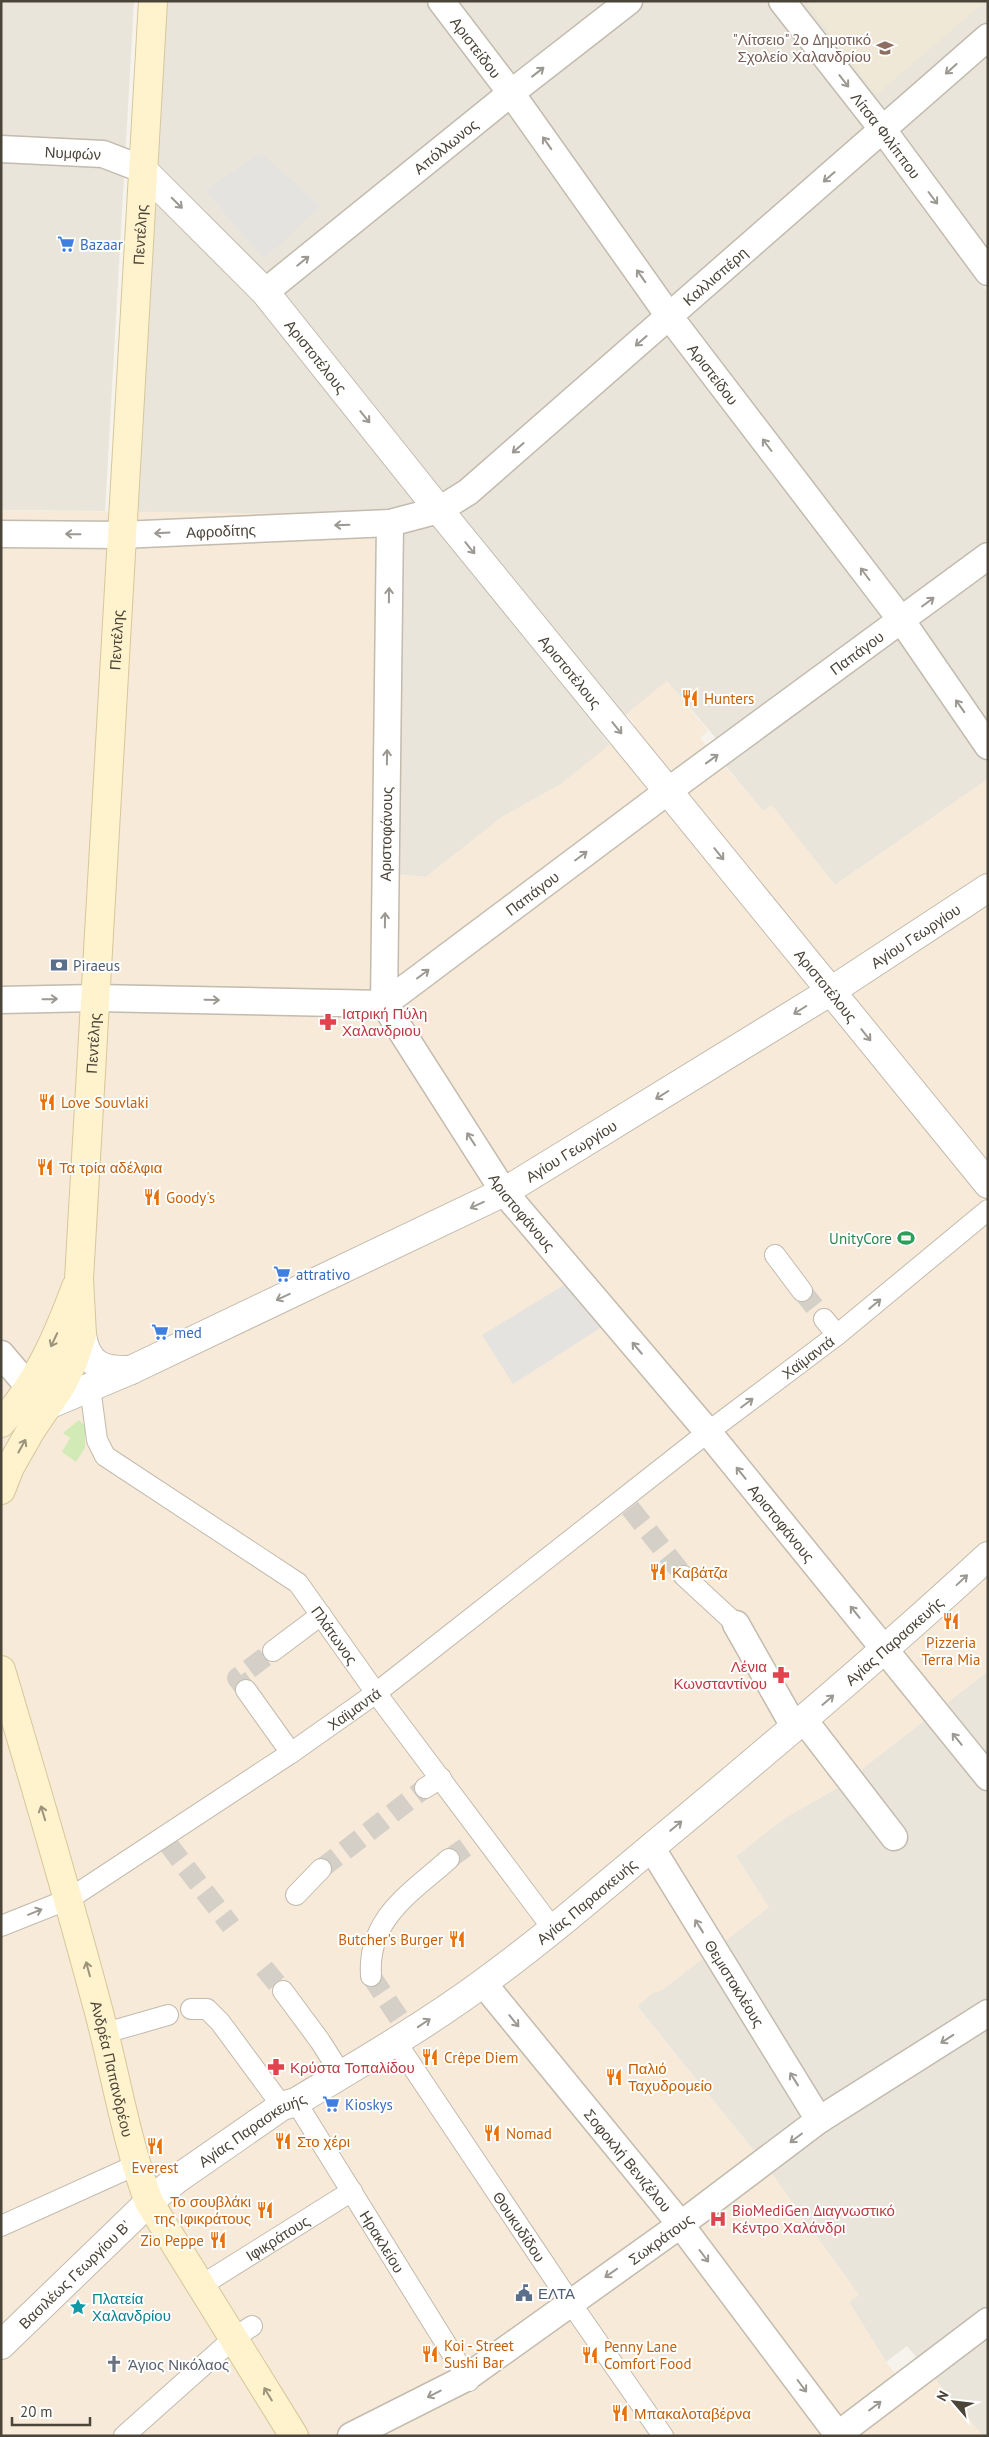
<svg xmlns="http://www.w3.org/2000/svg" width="989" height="2437" font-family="'PT Sans',sans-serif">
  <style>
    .residential { fill: #eae5da }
    .commercial { fill: #f7ead8 }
    .education { fill: #efe8d6 }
    .green { fill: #d2eab5 }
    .parking { fill: #e5e3e0 }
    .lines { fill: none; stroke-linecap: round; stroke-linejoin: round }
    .pedestrian-tunnel { stroke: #d4d0c8; stroke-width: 20; stroke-dasharray: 20 10; stroke-linecap: butt }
    .pedestrian-casing { stroke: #c2bbae; stroke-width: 22 }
    .minor-casing { stroke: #c2bbae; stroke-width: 29 }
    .tertiary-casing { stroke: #c2bbae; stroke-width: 30 }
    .secondary-casing { stroke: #d6c79b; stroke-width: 30 }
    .pedestrian { stroke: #fff; stroke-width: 20 }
    .minor { stroke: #fff; stroke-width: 26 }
    .tertiary { stroke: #fff; stroke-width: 28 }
    .secondary { stroke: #fff3cd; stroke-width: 28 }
    .oneway { stroke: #9c9892 }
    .oneway2 { stroke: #9c937c }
    .labels { text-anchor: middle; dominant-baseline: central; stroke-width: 4; stroke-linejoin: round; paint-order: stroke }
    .education-label { font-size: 15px; fill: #785e54; stroke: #fff; text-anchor: end }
    .street-label { font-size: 15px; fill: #4b4439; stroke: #fff }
    .shop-label { font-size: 15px; fill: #366cbe; stroke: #fff; text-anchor: start }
    .food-label { font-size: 15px; fill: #c56008; stroke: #fff; text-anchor: start }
    .service-label { font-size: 15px; fill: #4e5e75; stroke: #fff; text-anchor: start }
    .health-label { font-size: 15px; fill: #be3a42; stroke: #fff; text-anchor: start }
    .leisure-label { font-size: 15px; fill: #27864d; stroke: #fff; text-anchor: end }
    .culture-label { font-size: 15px; fill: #0d838f; stroke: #fff; text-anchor: start }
    .worship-label { font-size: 15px; fill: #5b616d; stroke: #fff; text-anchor: start }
  </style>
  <rect width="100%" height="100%" fill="#f6f3ec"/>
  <path class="residential" d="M1 1H134L105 511 1 510Z
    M165 1H768L988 292V779L835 885 772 806 763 811 723 763 731 756 667 681 602 735 610 745 561 784 502 817 426 877 379 873 136 511Z
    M796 1H988V258Z
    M988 1671V2436H983L907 2346 886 2362 849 2302 858 2294 767 2167 637 2006 652 1993 662 1990 768 1907 736 1856 785 1818 839 1787Z"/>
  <path class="commercial" d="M1 510 399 515 396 875 426 877 502 817 561 784 635 724 626 714 667 681 708 731 700 738 763 811 772 805 835 885 988 779V1671L839 1787 785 1818 736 1856 769 1907 662 1990 652 1993 637 2007 767 2167 859 2295 849 2302 886 2362 909 2391 930 2373 983 2436H1Z"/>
  <path class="education" d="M805 1H986L876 95Z"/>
  <path class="green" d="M79 1420 85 1426V1448L76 1462 62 1452 70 1438 63 1433Z"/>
  <path class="parking" d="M261 153 321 206 264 259 205 190Z
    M569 1282 602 1327 513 1384 482 1335Z"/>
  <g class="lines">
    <path class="pedestrian-tunnel" d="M802 1291 824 1319
      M630 1508 684 1576
      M246 1690 237 1678 273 1651
      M168 1844 231 1926
      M449 1859 470 1844
      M321 1869 425 1788
      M264 1968 283 1991
      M371 1976 409 2033"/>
    <g class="pedestrian-casing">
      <g id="pedestrian">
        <path d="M775 1255 802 1291"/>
        <path d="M824 1319 837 1335"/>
        <path id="s1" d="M90 1387 97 1440 105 1456 298 1583 376 1693 553 1929"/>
        <path d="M684 1576 736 1624"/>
        <path d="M273 1651 321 1615"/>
        <path d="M246 1690 291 1753"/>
        <path d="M425 1788 441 1778"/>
        <path d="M296 1895 321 1869"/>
        <path id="s2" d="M1 1926 69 1899 291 1753 376 1693 708 1432 837 1335 988 1210"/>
        <path d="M371 1976C367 1918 411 1893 449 1859"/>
        <path d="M283 1991 320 2041 341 2074"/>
        <path d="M191 2009H207L220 2022 282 2106"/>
        <path d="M105 2033 168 2015"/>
        <path id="s3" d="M396 2042 570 2302 663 2436"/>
        <path id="s4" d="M296 2102 469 2381"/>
        <path d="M1 2226 136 2165"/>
        <path id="s5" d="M202 2285 352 2191"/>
        <path d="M124 2436 234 2338 252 2326"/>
      </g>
    </g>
    <g class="minor-casing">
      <g id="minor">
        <path id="s6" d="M441 1 511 93 669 316 902 621 988 746"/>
        <path id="s7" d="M782 1 883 130 988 272"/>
        <path id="s8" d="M1 149 103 154 142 169"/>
        <path id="s9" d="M265 292 511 93 629 1"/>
        <path id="s10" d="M390 523 384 1004 504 1192 708 1432 988 1777"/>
        <path id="s11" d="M1 534 121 535 390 523 439 510 468 492 988 37"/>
        <path id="s12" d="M1 1000 95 998 384 1004 668 791 988 556"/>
        <path d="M1 1354 29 1387"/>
        <path d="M736 1624 795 1728"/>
        <path d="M804 1720 894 1837"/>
        <path id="s13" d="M651 1847 819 2120"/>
        <path id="s14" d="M483 1983 677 2220 839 2436"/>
        <path id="s15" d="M351 2436 466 2378 680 2225 819 2120 988 2013"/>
        <path d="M836 2436 988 2321"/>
      </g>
    </g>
    <g class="tertiary-casing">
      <g id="tertiary">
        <path id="s16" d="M142 169 265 292 439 510 988 1184"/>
        <path d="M82 1335C87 1366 103 1371 131 1370"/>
        <path id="s17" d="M48 1405 131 1370 504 1192 831 991 988 888"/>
        <path id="s18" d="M1 2345 149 2202 177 2179 282 2106 296 2102C359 2064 423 2027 483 1983 544 1939 601 1889 659 1841 771 1748 881 1655 988 1556"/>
      </g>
    </g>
    <g class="secondary-casing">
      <g id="secondary">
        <path d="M1 1423C37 1385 58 1335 76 1287"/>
        <path id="s19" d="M1 1490 10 1467 31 1430 61 1386 73 1362 82 1335 79 1279 153 1"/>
        <path id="s20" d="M1 1670C34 1781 67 1892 97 2005 115 2070 125 2138 149 2202L294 2436"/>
      </g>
    </g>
    <use href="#pedestrian" class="pedestrian"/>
    <use href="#minor" class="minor"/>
    <use href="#tertiary" class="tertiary"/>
    <use href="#secondary" class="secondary"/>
  </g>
  <defs><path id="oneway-shaft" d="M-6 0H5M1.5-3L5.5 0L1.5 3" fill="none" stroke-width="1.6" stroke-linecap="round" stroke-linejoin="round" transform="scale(1.25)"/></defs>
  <g class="oneway">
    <use href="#oneway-shaft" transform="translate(951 69) rotate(138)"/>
    <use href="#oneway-shaft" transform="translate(538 72) rotate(-38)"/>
    <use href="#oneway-shaft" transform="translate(844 81) rotate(52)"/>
    <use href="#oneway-shaft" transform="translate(547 143) rotate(-125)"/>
    <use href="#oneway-shaft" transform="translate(829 177) rotate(139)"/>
    <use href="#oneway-shaft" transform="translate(933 198) rotate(53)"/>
    <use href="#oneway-shaft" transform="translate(177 203) rotate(45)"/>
    <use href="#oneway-shaft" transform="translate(303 261) rotate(-39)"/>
    <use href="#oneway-shaft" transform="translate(641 276) rotate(-125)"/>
    <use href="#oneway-shaft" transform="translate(641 341) rotate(139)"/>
    <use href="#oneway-shaft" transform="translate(365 417) rotate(51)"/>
    <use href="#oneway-shaft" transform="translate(767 445) rotate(-127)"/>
    <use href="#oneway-shaft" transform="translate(518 448) rotate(139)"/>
    <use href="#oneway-shaft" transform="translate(342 525) rotate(178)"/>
    <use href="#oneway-shaft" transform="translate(162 533) rotate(177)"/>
    <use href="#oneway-shaft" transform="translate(73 534) rotate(-179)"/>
    <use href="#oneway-shaft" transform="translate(470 548) rotate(51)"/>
    <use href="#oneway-shaft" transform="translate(865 574) rotate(-127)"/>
    <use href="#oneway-shaft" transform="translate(389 595) rotate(-89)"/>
    <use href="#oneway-shaft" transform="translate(928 602) rotate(-37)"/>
    <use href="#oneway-shaft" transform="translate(960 706) rotate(-125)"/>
    <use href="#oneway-shaft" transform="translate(617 728) rotate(51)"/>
    <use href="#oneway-shaft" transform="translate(387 757) rotate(-89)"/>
    <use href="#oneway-shaft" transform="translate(712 759) rotate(-36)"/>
    <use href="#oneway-shaft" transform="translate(719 854) rotate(51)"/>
    <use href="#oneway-shaft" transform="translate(581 856) rotate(-37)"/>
    <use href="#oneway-shaft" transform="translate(385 920) rotate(-89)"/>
    <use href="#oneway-shaft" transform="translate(423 974) rotate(-37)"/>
    <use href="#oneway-shaft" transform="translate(50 999) rotate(-1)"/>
    <use href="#oneway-shaft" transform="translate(212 1000) rotate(1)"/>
    <use href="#oneway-shaft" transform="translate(800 1010) rotate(148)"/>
    <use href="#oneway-shaft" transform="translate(866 1035) rotate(51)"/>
    <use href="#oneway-shaft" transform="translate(662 1095) rotate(148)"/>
    <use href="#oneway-shaft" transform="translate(471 1139) rotate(-123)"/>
    <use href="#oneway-shaft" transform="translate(477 1205) rotate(155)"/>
    <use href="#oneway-shaft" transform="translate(283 1297) rotate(155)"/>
    <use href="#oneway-shaft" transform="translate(875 1304) rotate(-40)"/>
    <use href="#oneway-shaft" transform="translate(637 1348) rotate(-130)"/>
    <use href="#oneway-shaft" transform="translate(747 1403) rotate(-37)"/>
    <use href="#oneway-shaft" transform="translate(741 1473) rotate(-129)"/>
    <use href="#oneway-shaft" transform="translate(962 1580) rotate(-43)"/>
    <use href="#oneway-shaft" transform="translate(855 1612) rotate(-129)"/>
    <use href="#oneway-shaft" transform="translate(828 1700) rotate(-41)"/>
    <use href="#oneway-shaft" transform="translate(957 1739) rotate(-129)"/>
    <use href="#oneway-shaft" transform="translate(676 1826) rotate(-40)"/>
    <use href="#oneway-shaft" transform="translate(35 1912) rotate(-22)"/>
    <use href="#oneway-shaft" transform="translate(699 1926) rotate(-122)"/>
    <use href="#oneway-shaft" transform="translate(514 2021) rotate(51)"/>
    <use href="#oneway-shaft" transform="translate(424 2023) rotate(-34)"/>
    <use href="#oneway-shaft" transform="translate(947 2039) rotate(147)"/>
    <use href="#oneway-shaft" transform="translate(794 2079) rotate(-122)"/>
    <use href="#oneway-shaft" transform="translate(796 2138) rotate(143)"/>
    <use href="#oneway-shaft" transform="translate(704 2256) rotate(53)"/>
    <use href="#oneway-shaft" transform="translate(611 2273) rotate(145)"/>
    <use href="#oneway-shaft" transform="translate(802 2386) rotate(53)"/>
    <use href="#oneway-shaft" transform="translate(434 2394) rotate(153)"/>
    <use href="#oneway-shaft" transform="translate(875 2406) rotate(-37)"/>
  </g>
  <g class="oneway2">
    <use href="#oneway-shaft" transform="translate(54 1340) rotate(115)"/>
    <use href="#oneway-shaft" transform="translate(22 1446) rotate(-61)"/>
    <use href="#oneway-shaft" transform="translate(43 1813) rotate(-107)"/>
    <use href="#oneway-shaft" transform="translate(88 1969) rotate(-105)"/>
    <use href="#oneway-shaft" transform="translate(268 2394) rotate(-121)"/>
  </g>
  <defs>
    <g id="school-bare" transform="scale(1.35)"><path d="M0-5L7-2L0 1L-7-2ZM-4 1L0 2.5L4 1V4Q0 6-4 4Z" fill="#8d6e63" stroke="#fff" stroke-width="2.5" paint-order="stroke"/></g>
    <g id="supermarket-bare" transform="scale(1.35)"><path d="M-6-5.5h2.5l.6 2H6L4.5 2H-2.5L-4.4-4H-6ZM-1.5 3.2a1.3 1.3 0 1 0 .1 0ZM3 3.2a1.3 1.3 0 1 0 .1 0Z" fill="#3f7fe0" stroke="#fff" stroke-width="2.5" paint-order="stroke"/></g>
    <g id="restaurant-bare" transform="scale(1.35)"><path d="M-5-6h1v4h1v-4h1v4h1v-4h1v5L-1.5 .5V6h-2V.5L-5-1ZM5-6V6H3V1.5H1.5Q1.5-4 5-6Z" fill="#e8710a" stroke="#fff" stroke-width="2.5" paint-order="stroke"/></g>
    <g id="bank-bare" transform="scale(1.35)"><path d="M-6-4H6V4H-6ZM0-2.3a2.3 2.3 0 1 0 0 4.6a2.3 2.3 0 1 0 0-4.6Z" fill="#5c6f8a" stroke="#fff" stroke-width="2.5" paint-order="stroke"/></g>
    <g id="pharmacy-bare" transform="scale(1.35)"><path d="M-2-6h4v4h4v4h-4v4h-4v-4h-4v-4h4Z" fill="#e0444e" stroke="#fff" stroke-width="2.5" paint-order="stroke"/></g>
    <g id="stadium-bare" transform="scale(1.35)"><path d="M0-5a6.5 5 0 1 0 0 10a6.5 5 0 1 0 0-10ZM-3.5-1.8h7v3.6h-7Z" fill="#2e9e5b" stroke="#fff" stroke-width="2.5" paint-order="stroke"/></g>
    <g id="hospital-bare" transform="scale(1.35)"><path d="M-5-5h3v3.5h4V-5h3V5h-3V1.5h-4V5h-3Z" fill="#e0444e" stroke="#fff" stroke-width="2.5" paint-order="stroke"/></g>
    <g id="civic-bare" transform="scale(1.35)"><path d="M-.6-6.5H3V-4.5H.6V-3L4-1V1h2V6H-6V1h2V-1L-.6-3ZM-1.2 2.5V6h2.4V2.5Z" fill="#5c6f8a" stroke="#fff" stroke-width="2.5" paint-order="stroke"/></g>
    <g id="sight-bare" transform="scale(1.35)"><path d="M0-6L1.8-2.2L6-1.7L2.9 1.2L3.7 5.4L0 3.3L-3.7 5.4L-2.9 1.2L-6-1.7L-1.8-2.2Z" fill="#0f9aa8" stroke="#fff" stroke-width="2.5" paint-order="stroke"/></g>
    <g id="church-bare" transform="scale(1.35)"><path d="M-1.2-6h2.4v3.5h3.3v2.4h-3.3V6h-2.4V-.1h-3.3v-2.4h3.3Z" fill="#6b7280" stroke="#fff" stroke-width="2.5" paint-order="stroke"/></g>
  </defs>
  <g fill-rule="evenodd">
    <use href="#school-bare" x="885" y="48"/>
    <use href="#supermarket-bare" x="66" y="244"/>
    <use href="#restaurant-bare" x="690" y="698"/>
    <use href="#bank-bare" x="59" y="965"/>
    <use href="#pharmacy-bare" x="328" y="1022"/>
    <use href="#restaurant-bare" x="47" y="1102"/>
    <use href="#restaurant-bare" x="45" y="1167"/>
    <use href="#restaurant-bare" x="152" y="1197"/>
    <use href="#stadium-bare" x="906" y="1238"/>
    <use href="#supermarket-bare" x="282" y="1274"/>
    <use href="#supermarket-bare" x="160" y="1332"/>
    <use href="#restaurant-bare" x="658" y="1572"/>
    <use href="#restaurant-bare" x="951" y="1621"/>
    <use href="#pharmacy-bare" x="781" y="1675"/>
    <use href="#restaurant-bare" x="457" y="1939"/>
    <use href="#restaurant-bare" x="430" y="2057"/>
    <use href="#pharmacy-bare" x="276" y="2067"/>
    <use href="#restaurant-bare" x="614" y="2077"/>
    <use href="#supermarket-bare" x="331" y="2104"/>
    <use href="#restaurant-bare" x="492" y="2133"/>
    <use href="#restaurant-bare" x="283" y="2141"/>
    <use href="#restaurant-bare" x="155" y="2146"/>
    <use href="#restaurant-bare" x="265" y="2210"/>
    <use href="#hospital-bare" x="718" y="2219"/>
    <use href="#restaurant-bare" x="218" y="2240"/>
    <use href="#civic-bare" x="524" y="2293"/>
    <use href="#sight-bare" x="78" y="2307"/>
    <use href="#restaurant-bare" x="430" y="2354"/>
    <use href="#restaurant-bare" x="590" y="2355"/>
    <use href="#church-bare" x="114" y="2364"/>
    <use href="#restaurant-bare" x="620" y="2413"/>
  </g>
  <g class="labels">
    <g class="education-label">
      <text x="871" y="39">"Λίτσειο" 2ο Δημοτικό<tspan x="871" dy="17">Σχολείο Χαλανδρίου</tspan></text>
    </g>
    <g class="street-label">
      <text stroke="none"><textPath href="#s6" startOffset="58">Αριστείδου</textPath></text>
      <text stroke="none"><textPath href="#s7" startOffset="170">Λίτσα Φιλίππου</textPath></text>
      <text stroke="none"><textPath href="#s9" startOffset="232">Απόλλωνος</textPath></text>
      <text stroke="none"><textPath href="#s8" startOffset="72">Νυμφών</textPath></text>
      <text stroke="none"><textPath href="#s19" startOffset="1278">Πεντέλης</textPath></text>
      <text stroke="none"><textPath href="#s11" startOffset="802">Καλλισπέρη</textPath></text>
      <text stroke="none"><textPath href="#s16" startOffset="256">Αριστοτέλους</textPath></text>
      <text stroke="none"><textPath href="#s6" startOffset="462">Αριστείδου</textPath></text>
      <text stroke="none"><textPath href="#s11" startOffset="220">Αφροδίτης</textPath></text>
      <text stroke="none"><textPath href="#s19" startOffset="872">Πεντέλης</textPath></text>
      <text stroke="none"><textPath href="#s12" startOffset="972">Παπάγου</textPath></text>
      <text stroke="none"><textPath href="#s16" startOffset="661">Αριστοτέλους</textPath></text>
      <text transform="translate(386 834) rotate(-89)">Αριστοφάνους</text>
      <text stroke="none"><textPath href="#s12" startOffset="568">Παπάγου</textPath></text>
      <text stroke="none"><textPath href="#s17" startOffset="988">Αγίου Γεωργίου</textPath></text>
      <text stroke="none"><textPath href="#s16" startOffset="1066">Αριστοτέλους</textPath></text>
      <text stroke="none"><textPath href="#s19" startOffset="468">Πεντέλης</textPath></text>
      <text stroke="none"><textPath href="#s17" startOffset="582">Αγίου Γεωργίου</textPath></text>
      <text stroke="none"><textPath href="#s10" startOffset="731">Αριστοφάνους</textPath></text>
      <text stroke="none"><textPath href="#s2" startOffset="990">Χαϊμαντά</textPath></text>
      <text stroke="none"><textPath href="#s10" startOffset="1136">Αριστοφάνους</textPath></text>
      <text stroke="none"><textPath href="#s1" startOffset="366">Πλάτωνος</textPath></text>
      <text stroke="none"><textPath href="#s18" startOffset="1141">Αγίας Παρασκευής</textPath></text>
      <text stroke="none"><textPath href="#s2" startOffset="416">Χαϊμαντά</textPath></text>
      <text stroke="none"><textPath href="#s18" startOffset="738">Αγίας Παρασκευής</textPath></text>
      <text stroke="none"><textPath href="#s13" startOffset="160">Θεμιστοκλέους</textPath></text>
      <text stroke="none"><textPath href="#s20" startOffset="414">Ανδρέα Παπανδρέου</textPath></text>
      <text stroke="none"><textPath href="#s18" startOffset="332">Αγίας Παρασκευής</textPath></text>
      <text stroke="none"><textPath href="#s14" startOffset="229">Σοφοκλή Βενιζέλου</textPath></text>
      <text stroke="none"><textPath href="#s3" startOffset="222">Θουκυδίδου</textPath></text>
      <text stroke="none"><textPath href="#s5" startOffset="89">Ιφικράτους</textPath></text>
      <text stroke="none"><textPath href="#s15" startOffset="368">Σωκράτους</textPath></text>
      <text stroke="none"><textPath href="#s4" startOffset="164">Ηρακλείου</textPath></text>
      <text stroke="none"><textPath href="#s18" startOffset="102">Βασιλέως Γεωργίου Β'</textPath></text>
    </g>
    <g class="shop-label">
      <text x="80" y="244">Bazaar</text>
      <text x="296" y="1274">attrativo</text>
      <text x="174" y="1332">med</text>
      <text x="345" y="2104">Kioskys</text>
    </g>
    <g class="food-label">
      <text x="704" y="698">Hunters</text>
      <text x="61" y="1102">Love Souvlaki</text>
      <text x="59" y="1167">Τα τρία αδέλφια</text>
      <text x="166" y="1197">Goody's</text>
      <text x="672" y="1572">Καβάτζα</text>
      <text x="951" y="1642" text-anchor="middle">Pizzeria<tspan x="951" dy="17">Terra Mia</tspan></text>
      <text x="443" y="1939" text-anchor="end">Butcher's Burger</text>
      <text x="444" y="2057">Crêpe Diem</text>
      <text x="628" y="2068">Παλιό<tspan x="628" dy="17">Ταχυδρομείο</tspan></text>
      <text x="506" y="2133">Nomad</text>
      <text x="297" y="2141">Στο χέρι</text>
      <text x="155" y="2167" text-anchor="middle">Everest</text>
      <text x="251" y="2201" text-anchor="end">Το σουβλάκι<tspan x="251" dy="17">της Ιφικράτους</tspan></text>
      <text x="204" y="2240" text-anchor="end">Zio Peppe</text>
      <text x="444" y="2345">Koi - Street<tspan x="444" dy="17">Sushi Bar</tspan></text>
      <text x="604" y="2346">Penny Lane<tspan x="604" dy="17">Comfort Food</tspan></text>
      <text x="634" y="2413">Μπακαλοταβέρνα</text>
    </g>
    <g class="service-label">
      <text x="73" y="965">Piraeus</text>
      <text x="538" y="2293">ΕΛΤΑ</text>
    </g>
    <g class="health-label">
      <text x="342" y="1013">Ιατρική Πύλη<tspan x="342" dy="17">Χαλανδριου</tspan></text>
      <text x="767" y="1666" text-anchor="end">Λένια<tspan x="767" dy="17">Κωνσταντίνου</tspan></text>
      <text x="290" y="2067">Κρύστα Τοπαλίδου</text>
      <text x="732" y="2210">BioMediGen Διαγνωστικό<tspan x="732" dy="17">Κέντρο Χαλάνδρι</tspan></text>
    </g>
    <g class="leisure-label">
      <text x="892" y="1238">UnityCore</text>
    </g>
    <g class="culture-label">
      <text x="92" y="2298">Πλατεία<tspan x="92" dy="17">Χαλανδρίου</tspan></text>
    </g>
    <g class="worship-label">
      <text x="128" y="2364">Άγιος Νικόλαος</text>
    </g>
  </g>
  <rect width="989" height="2437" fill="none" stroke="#4b4439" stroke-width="5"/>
  <g transform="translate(954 2402) rotate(298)" stroke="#ffffff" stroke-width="4" paint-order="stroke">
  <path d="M0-4L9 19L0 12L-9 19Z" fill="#4b4439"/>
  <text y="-8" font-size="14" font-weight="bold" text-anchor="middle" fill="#4b4439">N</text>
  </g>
  <path d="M12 2417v8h78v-8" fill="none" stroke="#4b4439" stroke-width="2.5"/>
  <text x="20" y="2417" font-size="15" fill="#4b4439" stroke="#ffffff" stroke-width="4" paint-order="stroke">20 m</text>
</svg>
